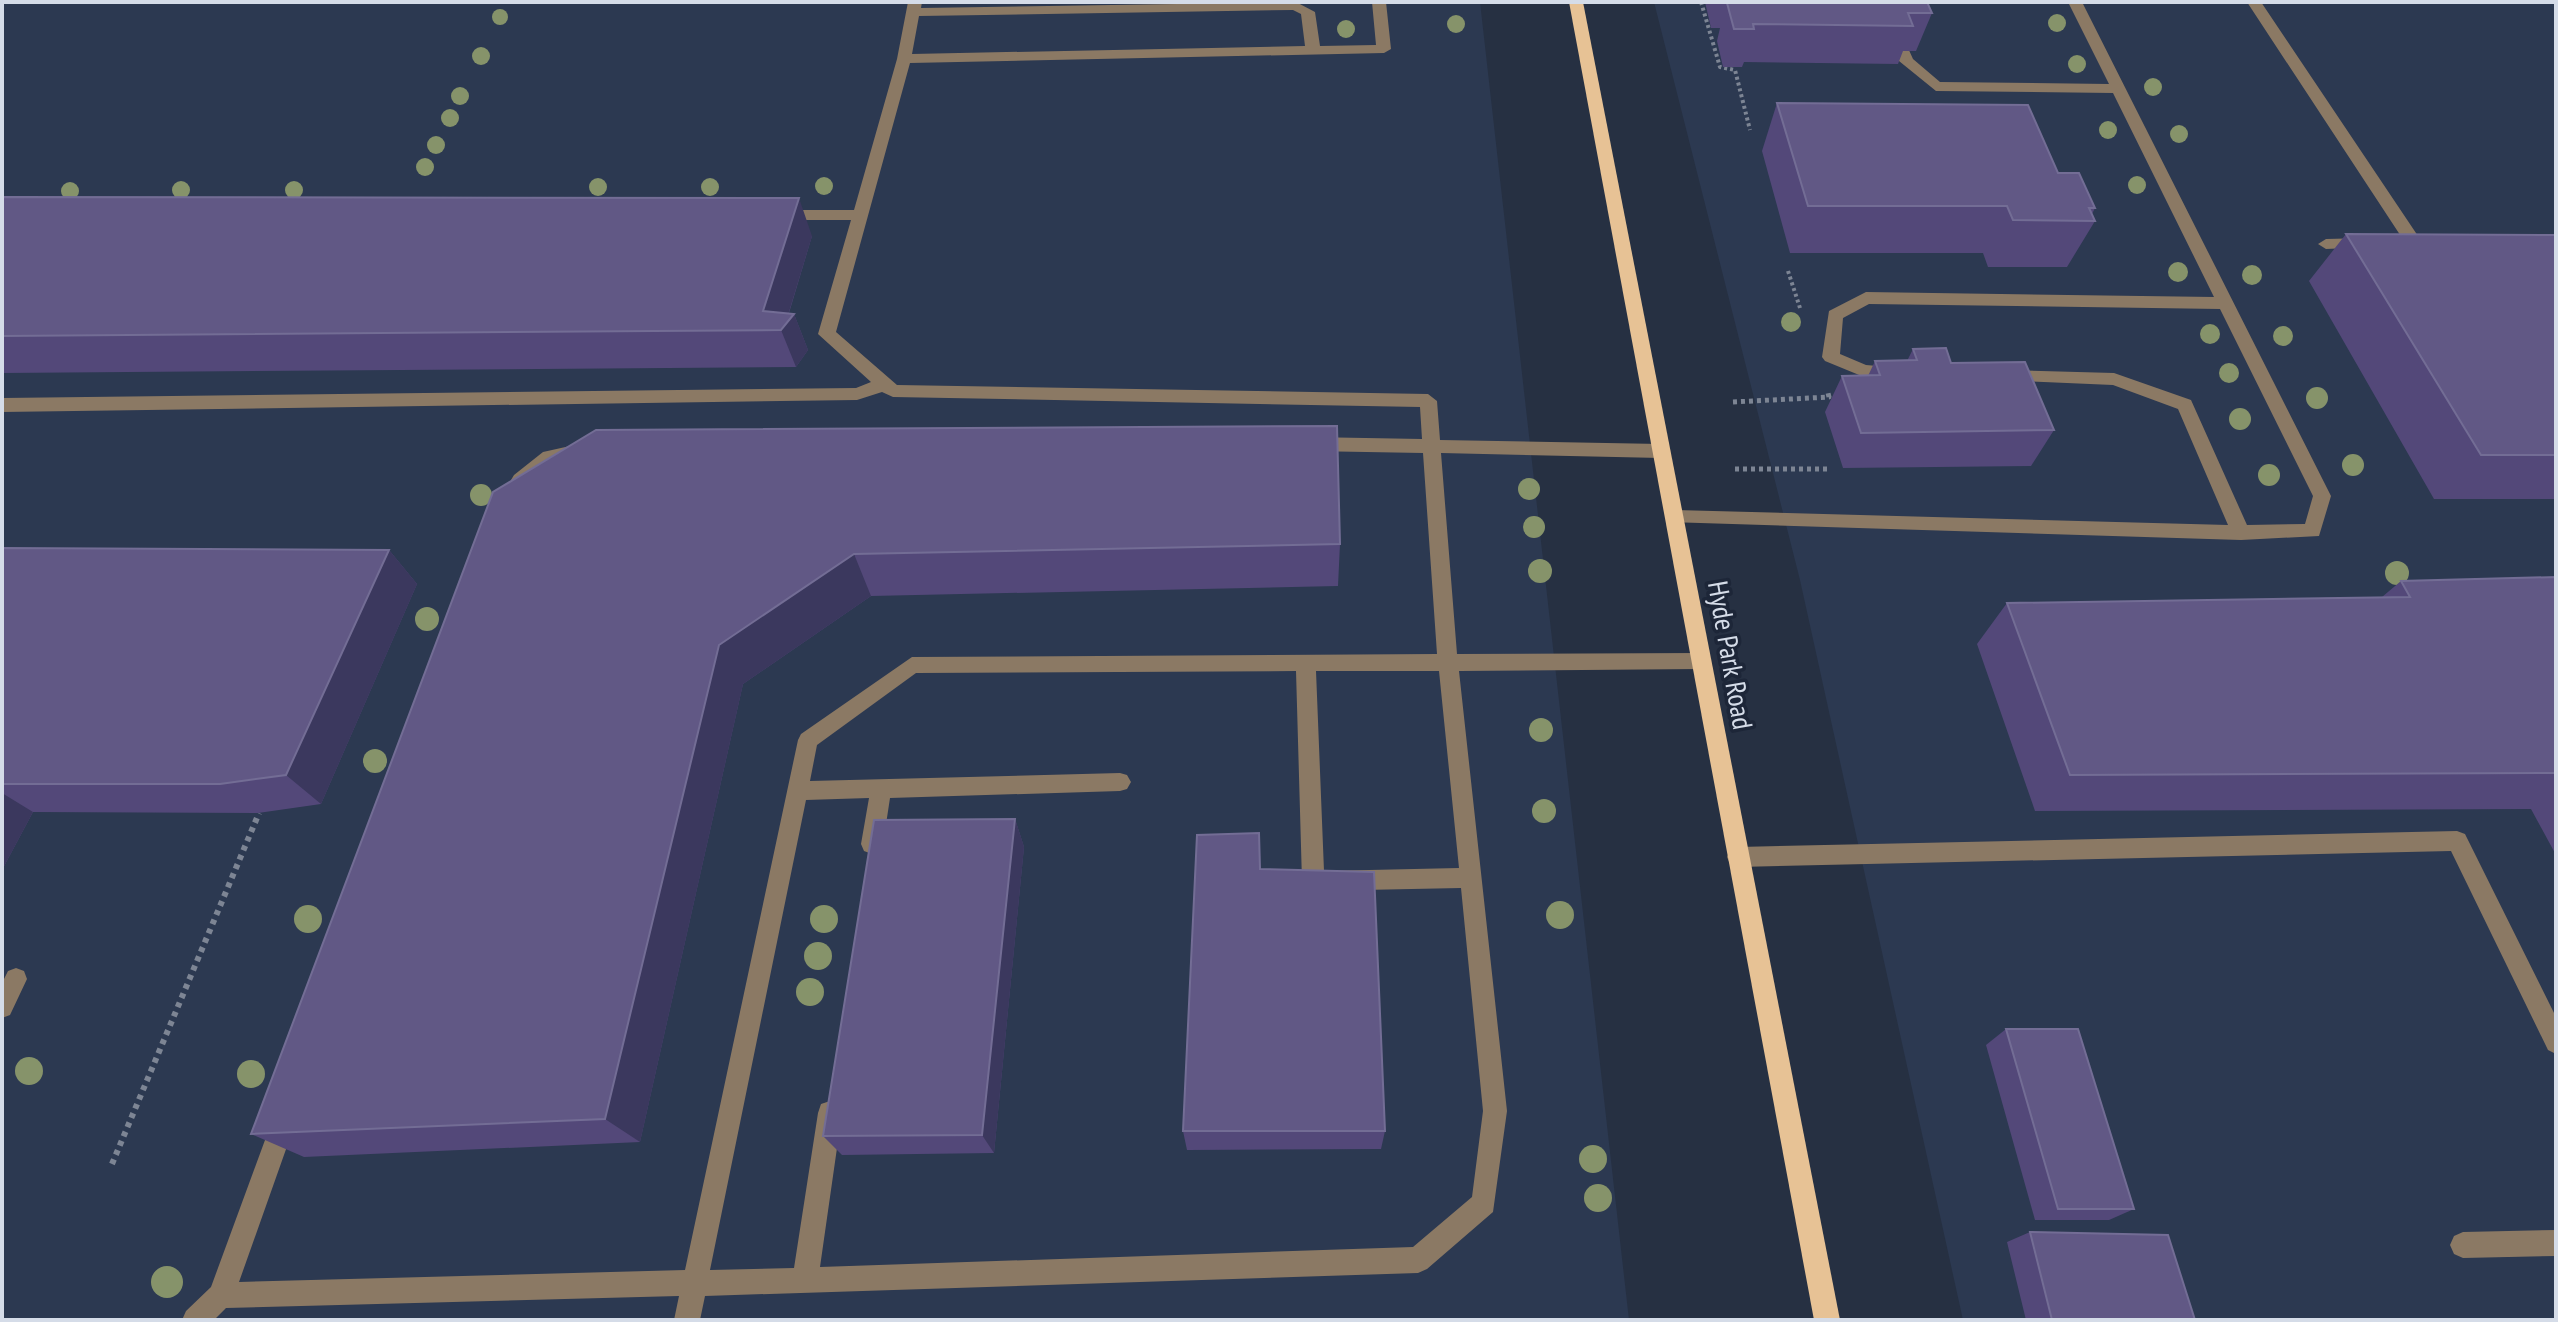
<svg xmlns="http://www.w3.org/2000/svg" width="2558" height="1322" font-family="'PT Sans Narrow',sans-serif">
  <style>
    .built { fill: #2c3951 }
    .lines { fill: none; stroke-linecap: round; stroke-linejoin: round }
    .path-far2 { stroke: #7d8594; stroke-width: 4; stroke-dasharray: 3 3; stroke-linecap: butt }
    .path-far1 { stroke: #7d8594; stroke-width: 5; stroke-dasharray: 4 4; stroke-linecap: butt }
    .path { stroke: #7d8594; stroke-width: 6; stroke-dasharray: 5 5; stroke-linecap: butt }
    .minor { fill: #8b7964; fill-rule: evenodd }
    .major { fill: #e7c295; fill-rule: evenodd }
    .tree { fill: #86936a }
    .wall { fill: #534879 }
    .shaded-wall { fill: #3b385e }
    .building { fill: #615885; stroke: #736d95; stroke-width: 2 }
    .labels { text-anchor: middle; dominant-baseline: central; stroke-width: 7; stroke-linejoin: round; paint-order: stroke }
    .street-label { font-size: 28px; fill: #d5dce8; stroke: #1d2638 }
  </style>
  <rect width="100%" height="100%" fill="#263042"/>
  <path class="built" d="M2 2H1480L1629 1320H2Z
    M1654 2H2556V1320H1963L1800 580Z"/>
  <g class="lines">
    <path class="path-far2" d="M1701 2 1720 67 1735 70 1750 130
      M1788 271 1800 308"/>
    <path class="path-far1" d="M1733 402 1829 397 1828 393
      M1735 469H1831"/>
    <path class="path" d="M112 1164 259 813"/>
    <path class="minor" d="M908 2H922L921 8 1296 2 1315 12 1320 46 1376 45 1372 2H1386L1391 49 1384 53 910 63 836 332 897 385 1428 394 1437 401 1440 440 1661 444 1670 451 1661 458 1441 453 1457 654 1701 653 1708 655 1711 661 1708 667 1701 669 1459 671 1507 1111 1493 1212 1427 1269 1418 1273 705 1296 700 1320H674L679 1296 226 1308 214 1320H182L186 1311 211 1287 272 1121 275 1112 284 1109 293 1112 296 1121 239 1282 685 1270 798 740 801 734 912 657 1437 654 1423 453 1309 451 1300 444 1309 437 1422 439 1420 407 893 397 882 392 857 400 2 412V398L856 388 871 382 818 334 851 220H780L772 215 780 210H854L897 59ZM1293 10 1301 14 1305 46 912 54 919 16ZM1296 671 1302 881 1305 888 1313 891 1461 888 1483 1111 1472 1197 1413 1247 820 1267 842 1113 839 1104 830 1101 821 1104 818 1113 794 1268 710 1270 806 800 869 798 861 844 864 851 872 854 880 851 883 844 890 798 1120 791 1127 789 1131 782 1127 775 1120 773 810 781 817 745 916 673ZM1316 671H1439L1459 868 1324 871Z
      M2068 2H2082L2331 496 2319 536 2241 540 1668 522 1666 517 1668 512 1675 510 2228 525 2178 409 2113 385 2001 380 1998 376 2001 372 2007 370 2114 373 2191 400 2247 525 2305 524 2313 496 2220 309 1869 304 1843 318 1840 354 1866 365 1901 368 1904 372 1901 376 1864 377 1825 361 1822 357 1829 311 1866 292 2214 297 2113 93 1936 91 1899 61 1898 48H1908L1913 59 1940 82 2109 84Z
      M2247 2H2261L2420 239V247H2408Z
      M2366 238 2374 243 2372 247 2326 249 2318 244 2326 239Z
      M579 444 585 446 588 451 585 456 554 463 526 485H514L511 480 514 475 543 452Z
      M2457 831 2465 834 2556 1017V1054L2548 1050 2451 851 1738 867 1730 864 1727 857 1730 850 1738 847Z
      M16 968 24 971 27 979 10 1015 2 1018V983L8 971Z
      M2556 1230V1256L2463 1258 2454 1254 2450 1245 2454 1236 2463 1232Z"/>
    <path class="major" d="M1569 2H1583L1840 1320H1814Z"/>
  </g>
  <g class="tree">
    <circle cx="500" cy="17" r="8"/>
    <circle cx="2057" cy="23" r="9"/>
    <circle cx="1456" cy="24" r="9"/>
    <circle cx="1346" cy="29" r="9"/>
    <circle cx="481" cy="56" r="9"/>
    <circle cx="2077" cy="64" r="9"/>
    <circle cx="2153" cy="87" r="9"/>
    <circle cx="460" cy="96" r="9"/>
    <circle cx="450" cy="118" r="9"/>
    <circle cx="2108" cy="130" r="9"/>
    <circle cx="2179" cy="134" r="9"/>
    <circle cx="436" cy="145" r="9"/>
    <circle cx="425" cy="167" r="9"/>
    <circle cx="2137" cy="185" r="9"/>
    <circle cx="824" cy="186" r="9"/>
    <circle cx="598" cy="187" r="9"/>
    <circle cx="710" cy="187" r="9"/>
    <circle cx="181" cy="190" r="9"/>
    <circle cx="294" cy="190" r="9"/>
    <circle cx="70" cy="191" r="9"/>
    <circle cx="2178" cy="272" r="10"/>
    <circle cx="2252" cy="275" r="10"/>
    <circle cx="1791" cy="322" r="10"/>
    <circle cx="2210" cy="334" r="10"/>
    <circle cx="2283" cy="336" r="10"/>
    <circle cx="2229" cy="373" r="10"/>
    <circle cx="2317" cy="398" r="11"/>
    <circle cx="2240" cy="419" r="11"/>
    <circle cx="2353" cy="465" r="11"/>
    <circle cx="2269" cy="475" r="11"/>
    <circle cx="1529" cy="489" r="11"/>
    <circle cx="481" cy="495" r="11"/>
    <circle cx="1534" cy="527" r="11"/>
    <circle cx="1540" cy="571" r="12"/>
    <circle cx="2397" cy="573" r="12"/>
    <circle cx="427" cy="619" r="12"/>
    <circle cx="1541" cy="730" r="12"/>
    <circle cx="375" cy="761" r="12"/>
    <circle cx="1544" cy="811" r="12"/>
    <circle cx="1560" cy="915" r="14"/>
    <circle cx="308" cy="919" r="14"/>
    <circle cx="824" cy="919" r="14"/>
    <circle cx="818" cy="956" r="14"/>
    <circle cx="810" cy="992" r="14"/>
    <circle cx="29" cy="1071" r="14"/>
    <circle cx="251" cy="1074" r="14"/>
    <circle cx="1593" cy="1159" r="14"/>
    <circle cx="1598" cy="1198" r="14"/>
    <circle cx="167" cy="1282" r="16"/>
  </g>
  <path class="wall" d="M1705 2H1927L1932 13 1916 51H1903L1898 64 1744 62 1742 67H1723L1717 41 1720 28H1711Z
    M1777 103 2058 173 2095 208 2092 214 2095 221 2067 267H1988L1983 253H1790L1762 151Z
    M2 197 812 236 789 313 794 314 808 350 796 367 2 373Z
    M2346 234 2556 235V499H2434L2309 281Z
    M1913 349 1951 363 2054 430 2031 466 1843 468 1825 412 1842 376H1868L1875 361H1907Z
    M493 492 1340 544 1338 586 871 596 743 684 640 1142 304 1157 251 1134Z
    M2 548 389 550 417 584 321 804 258 813 33 812 2 870Z
    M2556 577V855L2531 809 2035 811 1977 644 2007 603 2382 597 2401 581Z
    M1015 819 1024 847 994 1153 842 1155 823 1136Z
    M1260 869 1385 1131 1381 1149 1187 1150 1183 1131Z
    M2006 1029 2134 1209 2109 1220H2035L1986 1045Z
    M2030 1232 2195 1320H2026L2007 1242Z"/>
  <path class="shaded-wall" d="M799 198 812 236 785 325 794 314 808 350 796 367 781 330 763 311Z
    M389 550 417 584 321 804 286 775Z
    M854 554 871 596 743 684 640 1142 605 1119 719 645Z
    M2 793 33 812 2 870Z
    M1015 819 1024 847 994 1153 982 1135Z"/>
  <path class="building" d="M1741 2H1927L1932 13H1908L1913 26 1753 24 1754 29H1734L1727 3H1741Z
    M1777 103 2028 105 2058 173H2079L2095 208H2089L2095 221 2013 220 2007 206H1808Z
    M2 197 799 198 763 311 794 314 781 330 2 336Z
    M2346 234 2556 235V455H2481Z
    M1946 348 1951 363 2025 362 2054 430 1861 433 1842 376 1880 375 1875 361 1917 360 1913 349Z
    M1337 426 1340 544 854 554 719 645 605 1119 251 1134 493 492 596 430Z
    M2 548 389 550 286 775 220 784H2Z
    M2556 577V773L2070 775 2007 603 2410 597 2401 581Z
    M1015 819 982 1135 823 1136 874 820Z
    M1259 833 1260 869 1374 872 1385 1131H1183L1197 835Z
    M2006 1029H2078L2134 1209H2058Z
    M2030 1232 2168 1235 2195 1320H2052Z"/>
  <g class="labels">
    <g class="street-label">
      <text transform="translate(1731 655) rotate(80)">Hyde Park Road</text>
    </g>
  </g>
  <rect width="2558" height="1322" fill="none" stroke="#d5dce8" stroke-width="8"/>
</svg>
